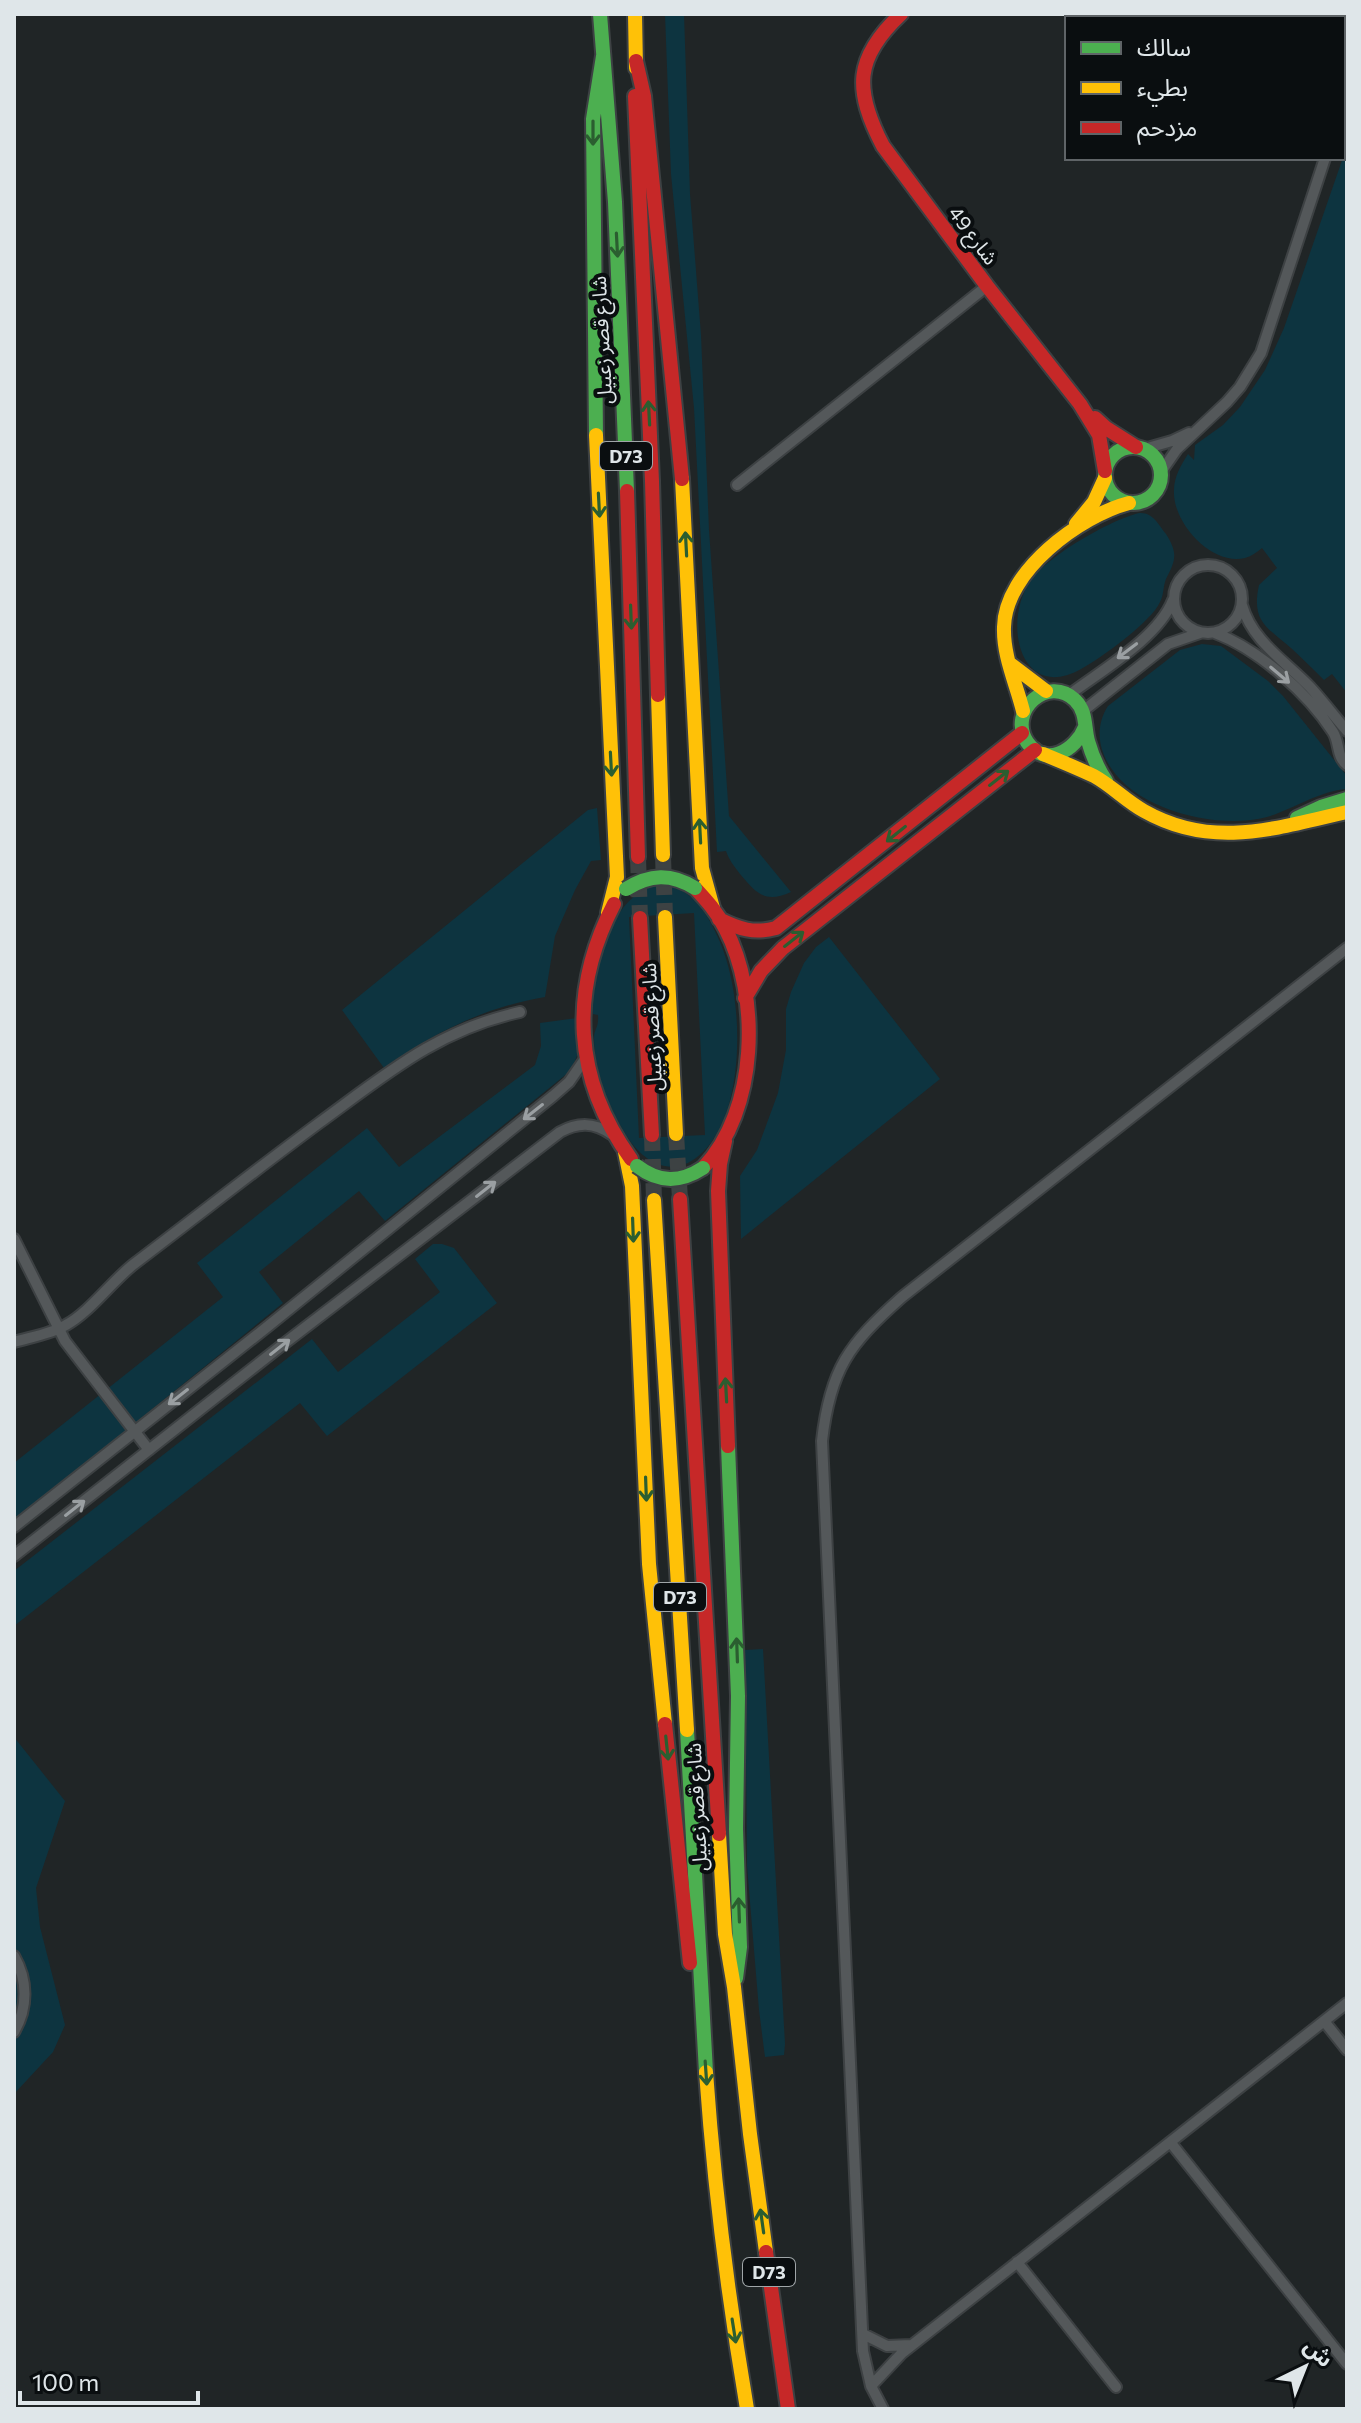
<svg xmlns="http://www.w3.org/2000/svg" width="1361" height="2423" font-family="Commissioner,'Noto Sans Arabic',sans-serif">
  <style>
    .green { fill: #0d3440; fill-rule: evenodd }
    .lines { fill: none; stroke-linecap: round; stroke-linejoin: round }
    .primary-tunnel { stroke: #3d4243; stroke-width: 16; stroke-dasharray: 16 8; stroke-linecap: butt }
    .street-casing { stroke: #3d4143; stroke-width: 14 }
    .fast-casing { stroke: #3d4143; stroke-width: 18 }
    .slow-casing { stroke: #3d4143; stroke-width: 18 }
    .jam-casing { stroke: #3d4143; stroke-width: 18 }
    .street { stroke: #54585a; stroke-width: 10 }
    .fast { stroke: #4caf50; stroke-width: 14 }
    .slow { stroke: #ffc107; stroke-width: 14 }
    .jam { stroke: #c62828; stroke-width: 14 }
    .fast-bridge-casing { stroke: #3d4143; stroke-width: 18; stroke-linecap: butt }
    .fast-bridge { stroke: #4caf50; stroke-width: 14 }
    .oneway { stroke: #2b5e30 }
    .oneway2 { stroke: #9a9fa2 }
    .labels { text-anchor: middle; dominant-baseline: central; stroke-width: 8; stroke-linejoin: round; paint-order: stroke }
    .shield { fill: #0a0e10; stroke: #9fa5a8; stroke-width: 2 }
    .shield-label { font-size: 18px; font-weight: bold; fill: #dfe6e9 }
    .street-label { font-size: 20px; fill: #dfe6e9; stroke: #0a0e10 }
  </style>
  <rect width="100%" height="100%" fill="#202526"/>
  <path class="green" d="M665 14H684L690 194 701 335 709 530 729 816 791 892C765 904 756 893 740 874 734 866 729 860 726 851L717 852 694 408 671 174Z
    M1347 146V693L1332 674 1324 680C1313 669 1302 658 1291 648 1267 627 1251 622 1259 585L1277 568 1262 548C1257 552 1252 556 1245 558 1211 566 1172 522 1174 490 1174 477 1181 465 1188 454L1194 460 1195 445 1223 425 1240 407 1265 370 1284 328Z
    M1139 513C1153 512 1158 524 1166 534 1178 553 1176 560 1166 579 1163 586 1164 595 1160 602 1152 621 1100 659 1081 669 1021 703 1001 623 1031 580 1048 556 1110 520 1139 513Z
    M1202 644 1221 646 1268 681 1283 696 1347 776V789C1319 791 1294 809 1267 817 1219 830 1139 811 1111 768 1098 749 1095 726 1108 706L1180 650Z
    M597 808 601 860 591 861 575 890 555 936 545 997C485 1007 433 1033 384 1068L342 1010 588 810Z
    M663 884C693 888 709 916 720 942 740 989 743 1062 727 1111 705 1174 655 1190 620 1125 606 1100 594 1068 594 1038 594 1029 599 1028 598 1015L593 1014C593 969 610 890 663 884ZM694 913 705 1135 639 1138 629 917Z
    M829 937 940 1079 741 1239 740 1176 757 1150 778 1093 786 1050V1009L791 992 804 963 816 947Z
    M577 1018C580 1042 582 1051 569 1072L385 1221 359 1191 259 1272 283 1303 14 1521V1463L223 1297 197 1263 367 1128 399 1167 535 1065 541 1046 540 1023Z
    M433 1244H442L454 1248 497 1303 327 1436 300 1403 14 1626V1571L312 1339 338 1372 440 1292 415 1259Z
    M763 1649 785 2044 784 2055 765 2057 759 2010 747 1866 745 1650Z
    M14 1737 65 1801 36 1888 40 1927 65 2025 53 2052 14 2094Z"/>
  <g class="lines">
    <path class="primary-tunnel" d="M663 855 665 917
      M638 857 640 918
      M676 1134 680 1199
      M652 1135 654 1200"/>
    <g class="street-casing">
      <path id="street" d="M1269 18V14
        M1343 107 1347 95
        M1144 449 1172 441 1189 433
        M1161 472 1177 449 1227 402 1240 387 1261 353 1325 158
        M737 485 987 286
        M1174 599a34 34 0 1 1 68 0a34 34 0 1 1-68 0Z
        M1242 605C1252 641 1285 661 1310 687 1323 701 1334 716 1347 731
        M1215 633C1258 649 1308 693 1333 732 1340 743 1336 756 1347 765
        M1069 695C1102 670 1158 638 1173 600
        M1083 711 1168 644 1200 633
        M14 1239 65 1341 149 1450
        M14 1342C31 1337 51 1334 66 1325 90 1312 112 1281 134 1264 196 1217 257 1169 319 1123 385 1075 437 1030 520 1012
        M14 1527 267 1327 553 1096 569 1082 587 1056
        M14 1556 281 1346 560 1132C578 1122 594 1122 611 1134
        M14 1956C28 1980 28 2008 14 2032
        M1324 2021 1347 2050
        M1171 2143 1347 2364
        M1017 2262 1116 2387
        M863 2334 887 2346 911 2345
        M871 2386 902 2353 1347 2003
        M883 2409 871 2386 863 2351 822 1441C830 1369 849 1344 902 1297L1347 948"/>
    </g>
    <g class="fast-casing">
      <path id="fast" d="M600 14 615 202 627 491
        M596 435 593 119 603 56
        M1105 475a28 28 0 1 1 56 0a28 28 0 1 1-56 0Z
        M1085 727C1076 750 1045 769 1027 742 1007 711 1048 674 1075 700 1087 712 1084 726 1088 741 1092 755 1098 769 1106 781
        M1297 818 1321 807 1347 799
        M728 1446 738 1696 736 1829 740 1947 736 1978
        M687 1730 706 2072"/>
    </g>
    <g class="slow-casing">
      <path id="slow" d="M635 14 636 68
        M596 435 617 877 608 913
        M682 479 702 868 713 908
        M1076 524 1094 502 1105 478
        M1009 663 1046 691
        M658 695 663 855
        M1023 711C1016 683 1003 656 1004 627 1005 571 1080 516 1129 503
        M1043 754C1060 761 1077 768 1094 776 1112 786 1126 801 1144 811 1213 850 1276 828 1347 812
        M665 917 676 1134
        M625 1152 632 1186 649 1564 665 1724
        M654 1200 687 1730
        M719 1834 725 1934 734 1987 750 2134 766 2252
        M706 2072C714 2185 728 2297 747 2409"/>
    </g>
    <g class="jam-casing">
      <path id="jam" d="M901 14C854 58 854 90 883 146L987 286 1080 404 1099 435 1105 471
        M636 61 644 96 682 479
        M635 96 652 481 658 695
        M1095 418 1106 428 1136 447
        M627 491 638 857
        M695 888C707 901 717 912 725 928 761 996 758 1111 703 1168
        M614 904C569 991 573 1079 631 1159
        M640 918 652 1135
        M719 919C739 929 754 934 776 928L1022 733
        M745 998 761 971 783 948 1035 750
        M725 1141 720 1164 718 1191 728 1446
        M680 1199 719 1834
        M665 1724 690 1963
        M766 2252 788 2409"/>
    </g>
    <use href="#street" class="street"/>
    <use href="#fast" class="fast"/>
    <use href="#slow" class="slow"/>
    <use href="#jam" class="jam"/>
    <g class="fast-bridge-casing">
      <path id="fast-bridge" d="M626 889C650 874 671 873 695 888
        M637 1166C659 1183 680 1183 703 1168"/>
    </g>
    <use href="#fast-bridge" class="fast-bridge"/>
  </g>
  <defs><path id="oneway-shaft" d="M-6 0H5M1.5-3L5.5 0L1.5 3" fill="none" stroke-width="1.6" stroke-linecap="round" stroke-linejoin="round" transform="scale(2)"/></defs>
  <g class="oneway">
    <use href="#oneway-shaft" transform="translate(593 133) rotate(90)"/>
    <use href="#oneway-shaft" transform="translate(617 245) rotate(87)"/>
    <use href="#oneway-shaft" transform="translate(649 413) rotate(-93)"/>
    <use href="#oneway-shaft" transform="translate(599 505) rotate(87)"/>
    <use href="#oneway-shaft" transform="translate(686 544) rotate(-93)"/>
    <use href="#oneway-shaft" transform="translate(631 617) rotate(88)"/>
    <use href="#oneway-shaft" transform="translate(611 764) rotate(87)"/>
    <use href="#oneway-shaft" transform="translate(999 778) rotate(-38)"/>
    <use href="#oneway-shaft" transform="translate(700 831) rotate(-93)"/>
    <use href="#oneway-shaft" transform="translate(896 834) rotate(141)"/>
    <use href="#oneway-shaft" transform="translate(794 939) rotate(-38)"/>
    <use href="#oneway-shaft" transform="translate(633 1230) rotate(88)"/>
    <use href="#oneway-shaft" transform="translate(726 1390) rotate(-93)"/>
    <use href="#oneway-shaft" transform="translate(646 1489) rotate(88)"/>
    <use href="#oneway-shaft" transform="translate(737 1650) rotate(-92)"/>
    <use href="#oneway-shaft" transform="translate(667 1748) rotate(84)"/>
    <use href="#oneway-shaft" transform="translate(739 1910) rotate(-92)"/>
    <use href="#oneway-shaft" transform="translate(706 2073) rotate(86)"/>
    <use href="#oneway-shaft" transform="translate(762 2221) rotate(-98)"/>
    <use href="#oneway-shaft" transform="translate(734 2331) rotate(81)"/>
  </g>
  <g class="oneway2">
    <use href="#oneway-shaft" transform="translate(1127 651) rotate(143)"/>
    <use href="#oneway-shaft" transform="translate(1280 675) rotate(40)"/>
    <use href="#oneway-shaft" transform="translate(533 1112) rotate(142)"/>
    <use href="#oneway-shaft" transform="translate(486 1189) rotate(-38)"/>
    <use href="#oneway-shaft" transform="translate(280 1347) rotate(-38)"/>
    <use href="#oneway-shaft" transform="translate(178 1397) rotate(142)"/>
    <use href="#oneway-shaft" transform="translate(75 1508) rotate(-38)"/>
  </g>
  <g class="labels">
    <g class="shield">
      <rect x="600" y="442" width="52" height="28" rx="6"/>
      <rect x="654" y="1583" width="52" height="28" rx="6"/>
      <rect x="743" y="2258" width="52" height="28" rx="6"/>
    </g>
    <g class="shield-label">
      <text x="626" y="456">D73</text>
      <text x="680" y="1597">D73</text>
      <text x="769" y="2272">D73</text>
    </g>
    <g class="street-label">
      <text transform="translate(974 235) rotate(53)">شارع 49</text>
      <text transform="translate(601 340) rotate(-93)">شارع قصر زعبيل</text>
      <text transform="translate(651 1027) rotate(-93)">شارع قصر زعبيل</text>
      <text transform="translate(696 1807) rotate(-93)">شارع قصر زعبيل</text>
    </g>
  </g>
  <rect width="1361" height="2423" fill="none" stroke="#dfe6e9" stroke-width="32"/>
  <rect x="1065" y="16" width="280" height="144" fill="#0a0e10" stroke="#5f6467" stroke-width="2"/>
  <rect x="1081" y="42" width="40" height="12" fill="#4caf50" stroke="#5f6467" stroke-width="2"/>
  <text x="1137" y="56" font-size="24" fill="#dfe6e9">سالك</text>
  <rect x="1081" y="82" width="40" height="12" fill="#ffc107" stroke="#5f6467" stroke-width="2"/>
  <text x="1137" y="96" font-size="24" fill="#dfe6e9">بطيء</text>
  <rect x="1081" y="122" width="40" height="12" fill="#c62828" stroke="#5f6467" stroke-width="2"/>
  <text x="1137" y="136" font-size="24" fill="#dfe6e9">مزدحم</text>
  <g transform="translate(1305 2367) rotate(43)" stroke="#0a0e10" stroke-width="6" paint-order="stroke">
  <path d="M0-6L14 30L0 20L-14 30Z" fill="#dfe6e9"/>
  <text y="-12" font-size="22" font-weight="bold" text-anchor="middle" fill="#dfe6e9">ش</text>
  </g>
  <path d="M20 2391v12h178v-12" fill="none" stroke="#dfe6e9" stroke-width="4"/>
  <text x="32" y="2391" font-size="24" fill="#dfe6e9" stroke="#0a0e10" stroke-width="6" paint-order="stroke">100 m</text>
</svg>
